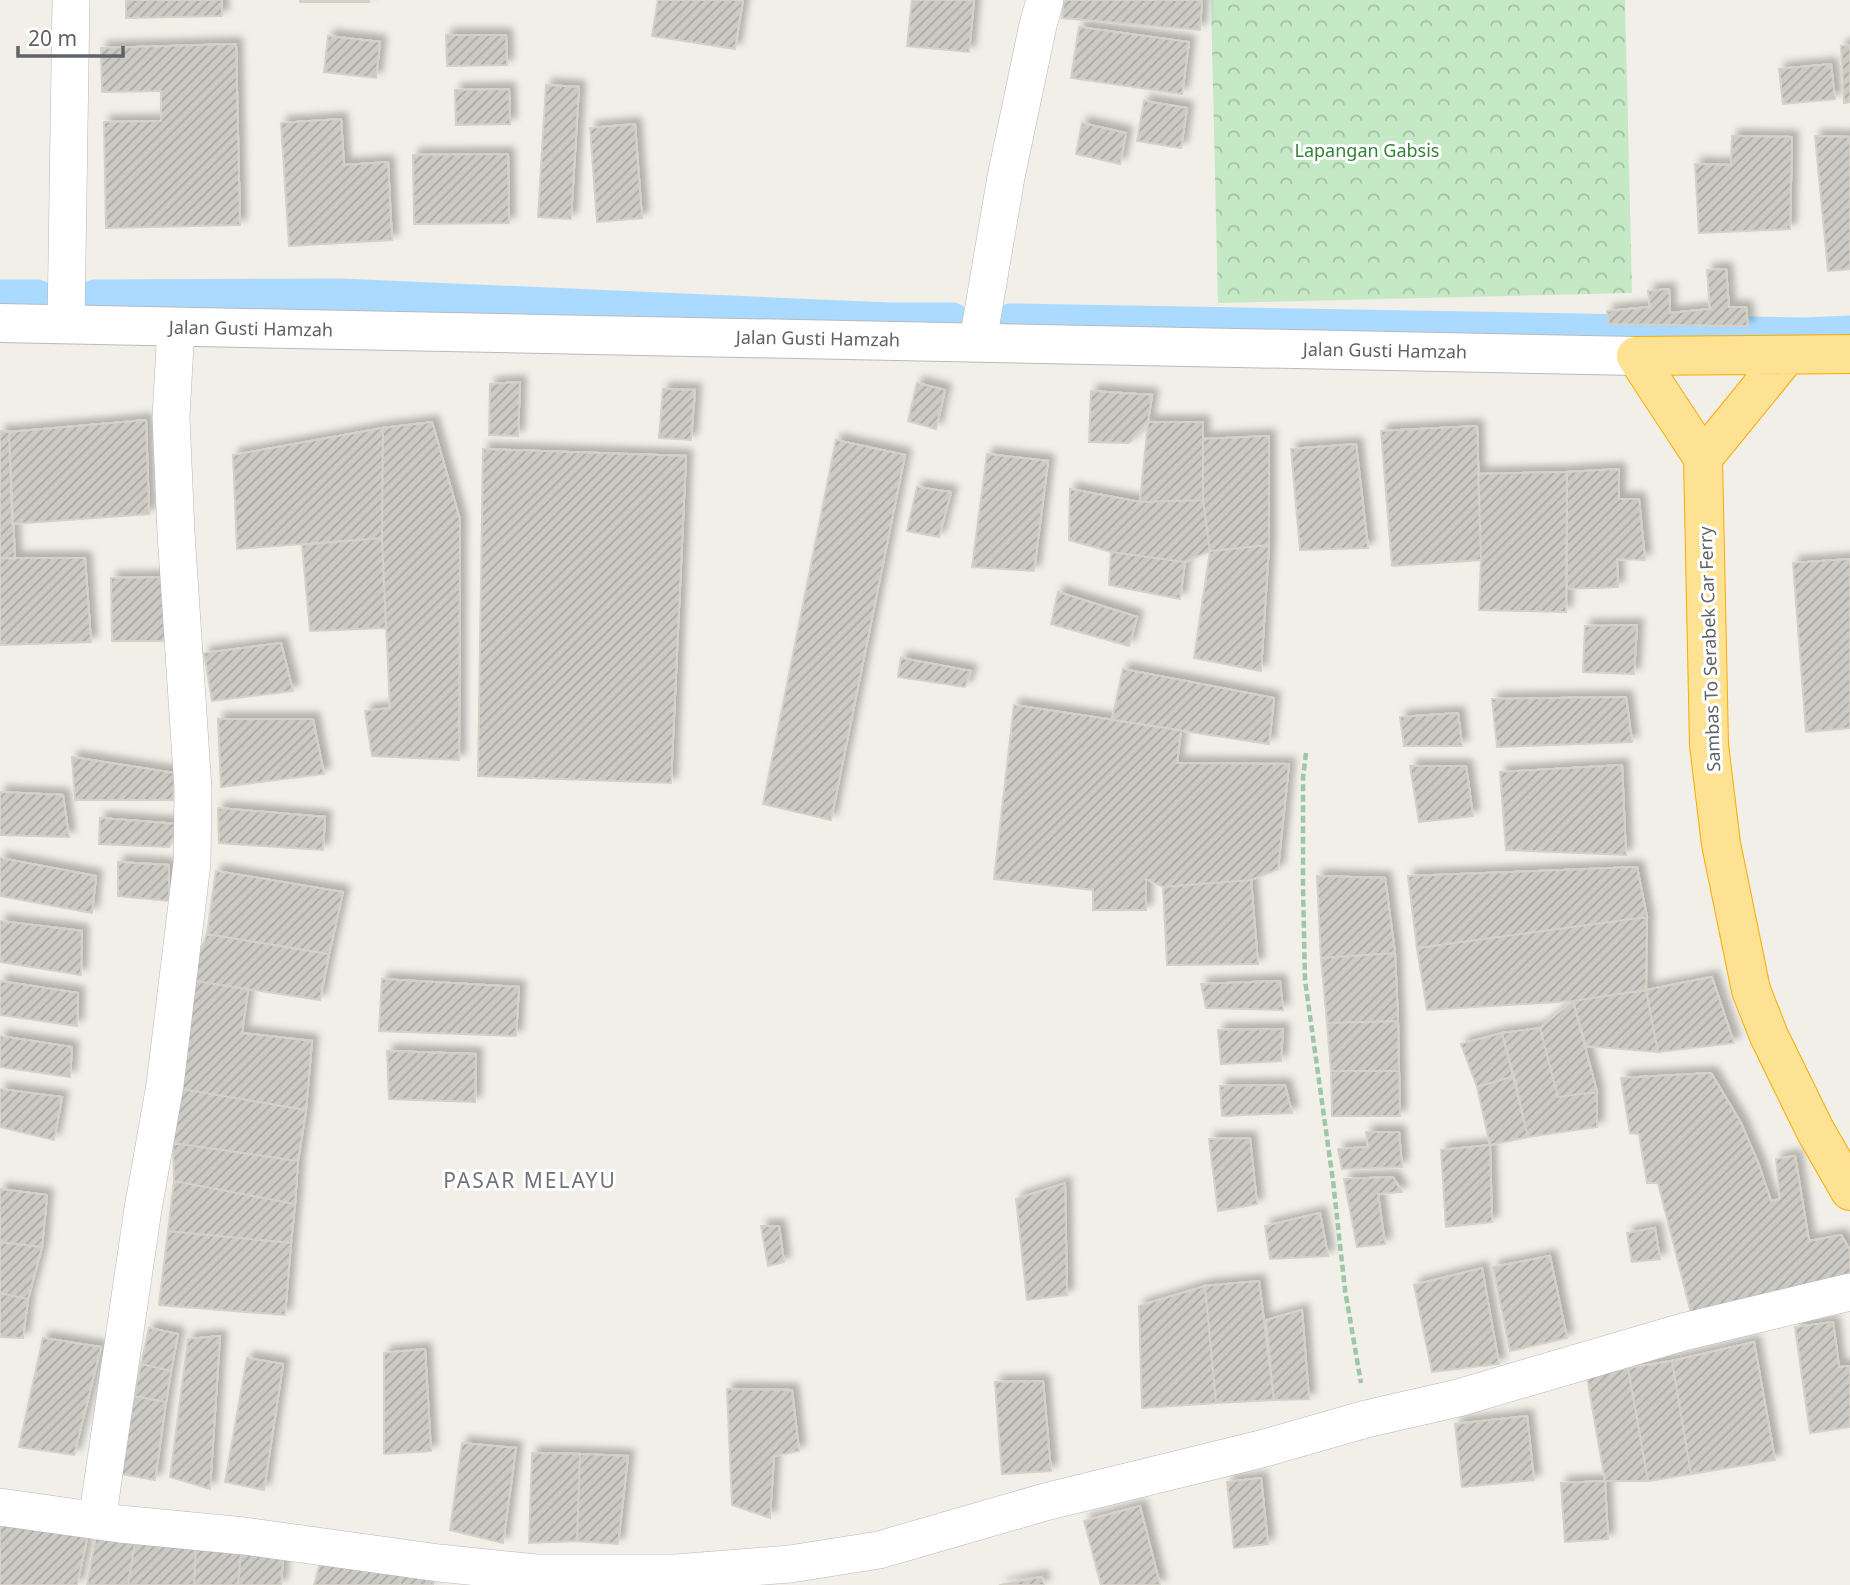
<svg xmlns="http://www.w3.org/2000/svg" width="1850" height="1585" font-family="'Noto Sans',sans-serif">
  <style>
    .park { fill: url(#park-crowns) }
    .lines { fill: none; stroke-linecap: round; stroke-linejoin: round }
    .canal { stroke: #aadaff; stroke-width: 37 }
    .building { fill: url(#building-hatch); stroke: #d6d1c6; stroke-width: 2; filter: url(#shadow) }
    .street-casing { stroke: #b5b8bc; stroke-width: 38 }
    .secondary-casing { stroke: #b6babf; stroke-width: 40 }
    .highway-casing { stroke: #f9ab00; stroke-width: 40 }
    .path { stroke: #9cc7a9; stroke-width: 4.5; stroke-dasharray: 7 3.5; stroke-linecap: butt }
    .street { stroke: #fff; stroke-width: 37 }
    .secondary { stroke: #fff; stroke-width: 38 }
    .highway { stroke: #fde293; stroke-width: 38 }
    .labels { text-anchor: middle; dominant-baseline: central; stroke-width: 6; stroke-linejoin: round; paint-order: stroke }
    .park-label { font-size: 18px; fill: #348238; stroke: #fff }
    .street-label { font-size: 18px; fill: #5f6368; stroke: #fff }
    .quarter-label { font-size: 21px; letter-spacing: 2px; fill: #70757a; stroke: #fff }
  </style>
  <defs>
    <pattern id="park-crowns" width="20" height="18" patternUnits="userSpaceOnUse" patternTransform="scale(1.75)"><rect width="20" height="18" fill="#c5e8c5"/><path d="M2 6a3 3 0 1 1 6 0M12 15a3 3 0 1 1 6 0" fill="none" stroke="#a3c0a4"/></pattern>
    <pattern id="building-hatch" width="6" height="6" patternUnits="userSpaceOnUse" patternTransform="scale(1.75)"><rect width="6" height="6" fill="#cccac5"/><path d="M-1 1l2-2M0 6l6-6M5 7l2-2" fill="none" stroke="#a9a8a4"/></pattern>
    <filter id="shadow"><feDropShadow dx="6" dy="-6" stdDeviation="3.5" flood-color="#0004"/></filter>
  </defs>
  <rect width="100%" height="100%" fill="#f1efe8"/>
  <path class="park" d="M1211 0H1625L1632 293 1218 303Z"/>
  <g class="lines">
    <path class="canal" d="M0 298H37
      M95 298 340 297 888 321H952
      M1011 322 1805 336 1850 334"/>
  </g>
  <path class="building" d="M126 0H222V16L126 18Z
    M300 0H369V2H300Z
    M658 0H743L735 49 652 36Z
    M912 0H974L969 52 907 46Z
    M1064 0H1202L1200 30 1062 18Z
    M1079 27 1189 42 1182 94 1071 78Z
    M446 35H506L507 65 447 66Z
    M328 36 380 42 376 78 324 72Z
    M236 44 240 225 106 228 104 122 161 121V91L102 92 101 48Z
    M1850 45V102L1844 103 1841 46Z
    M1831 64 1835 99 1783 104 1779 69Z
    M546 85 579 87 571 219 538 217Z
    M509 89 510 124 456 125 455 90Z
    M1144 101 1187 108 1181 148 1137 141Z
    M341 119 344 165 388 162 392 240 289 246 281 123Z
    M1082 123 1126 133 1120 164 1076 154Z
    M635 124 642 218 597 222 590 128Z
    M1732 136 1792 137 1790 229 1699 233 1695 164 1731 165Z
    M1815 136 1850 137V269L1828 271Z
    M508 154 509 223 414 224 413 155Z
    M1726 269 1729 307H1746L1748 326 1609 324 1607 311 1650 307 1648 291 1669 289 1670 313 1710 309 1707 270Z
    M520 382 518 436 489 435 490 384Z
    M917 383 945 390 936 429 908 421Z
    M663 389 695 390 691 440 659 438Z
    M1091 391 1152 395 1148 422 1129 443 1089 442Z
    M146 420 149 514 12 524 9 432Z
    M432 422 460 520 459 760 372 756 365 711 390 708 382 538 383 428Z
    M1148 422H1203V500L1140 502Z
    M1477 426 1481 560 1392 566 1381 431Z
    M383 428 382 538 237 549 233 455Z
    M0 431 9 432 15 559 0 558Z
    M1269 436V545L1210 551 1203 500V439Z
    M836 440 905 455 831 820 763 804Z
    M1356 444 1368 548 1300 550 1291 449Z
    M483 449 686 456 671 783 478 776Z
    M987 454 1048 461 1034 571 972 567Z
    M1619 469V499H1639L1645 560 1617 559 1618 587 1567 589V472Z
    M1567 472 1566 612 1479 610 1481 560 1478 474Z
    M917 487 951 492 939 537 907 531Z
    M1070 489 1140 502 1203 500 1210 551 1185 562 1111 552 1069 540Z
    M382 538 386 628 310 631 302 545Z
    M1269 545 1261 671 1194 658 1210 551Z
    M1111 552 1185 562 1180 599 1109 585Z
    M0 558H85L91 642 0 645Z
    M1850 559V728L1806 732 1793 563Z
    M174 577 175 641H112L111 578Z
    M1058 592 1137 617 1129 646 1051 624Z
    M1637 625 1634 674 1583 672 1585 626Z
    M281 643 293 691 212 701 204 653Z
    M901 658 971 671 965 687 898 677Z
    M1123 669 1274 698 1269 744 1112 720Z
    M1626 697 1632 742 1497 747 1492 699Z
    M1014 705 1181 730 1177 763 1289 764 1278 869 1251 880 1163 887 1146 879V910H1093V890L994 879Z
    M1458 713 1462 746H1404L1400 717Z
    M218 719H313L324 774 221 787Z
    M72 757 175 773 173 800H75Z
    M1622 765 1626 855 1506 850 1500 772Z
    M1410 766H1466L1473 816 1419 822Z
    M0 792 63 795 69 837 0 835Z
    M218 808 325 817 323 850 219 843Z
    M100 818 178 824 169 847 99 844Z
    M0 858 96 876 92 913 0 896Z
    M118 862 169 865V901L118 896Z
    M1637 867 1647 917 1417 948 1408 876Z
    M216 871 343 892 329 954 207 934Z
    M1317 876 1385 878 1395 953 1321 958Z
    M1251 880 1258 964 1167 965 1163 887Z
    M1647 917 1646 990 1573 1001 1427 1010 1417 948Z
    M0 921 82 931 81 975 0 962Z
    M207 934 329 954 320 1000 189 980Z
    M1395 953 1398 1021 1327 1023 1321 958Z
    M1712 977 1734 1043 1658 1052 1646 990Z
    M382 979 519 987 516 1036 379 1031Z
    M189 980 248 989 242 1033 312 1041 306 1110 181 1089Z
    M0 981 78 993 77 1026 0 1015Z
    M1280 981 1283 1010 1206 1008 1201 984Z
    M1646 990 1658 1052 1586 1046 1573 1001Z
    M1573 1001 1597 1092 1558 1097 1540 1028Z
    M1398 1021 1399 1071H1331L1327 1023Z
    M1540 1028 1558 1097 1597 1092V1127L1528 1137 1502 1033Z
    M1283 1029 1281 1061 1221 1064 1218 1030Z
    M1502 1033 1514 1076 1477 1087 1461 1044Z
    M0 1036 72 1047 70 1077 0 1067Z
    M387 1051 476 1054 475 1102 389 1099Z
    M1331 1071H1399L1400 1116H1332Z
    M1711 1073 1741 1123 1759 1165 1771 1201 1780 1199 1776 1159 1795 1156 1809 1241 1841 1235 1850 1250V1279L1692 1317 1658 1183H1647L1639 1134 1630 1133 1621 1078Z
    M1514 1076 1528 1137 1490 1145 1477 1087Z
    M1285 1085 1292 1113 1222 1116 1220 1086Z
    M0 1089 62 1097 54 1140 0 1127Z
    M181 1089 306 1110 298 1161 173 1143Z
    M1366 1132H1399L1402 1167 1342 1169 1338 1149 1368 1147Z
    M1250 1138 1257 1204 1218 1211 1209 1139Z
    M173 1143 298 1161 295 1204 174 1181Z
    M1490 1145 1492 1222 1446 1227 1441 1150Z
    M1393 1177 1402 1192 1378 1194 1385 1244 1357 1247 1344 1179Z
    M174 1181 295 1204 291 1243 168 1231Z
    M1065 1183 1067 1295 1027 1300 1016 1199Z
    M0 1189 47 1195 42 1247 0 1242Z
    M1320 1213 1328 1256 1270 1259 1265 1226Z
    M761 1226H779L784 1262 768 1266Z
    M1655 1228 1660 1259 1632 1262 1627 1233Z
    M168 1231 291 1243 285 1315 159 1305Z
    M0 1242 42 1247 28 1299 0 1293Z
    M1550 1256 1567 1338 1510 1351 1493 1267Z
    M1482 1268 1499 1364 1432 1372 1414 1285Z
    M1259 1281 1274 1400 1216 1403 1205 1286Z
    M1205 1286 1216 1403 1142 1408 1139 1306Z
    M0 1293 28 1299 23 1338 0 1337Z
    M1302 1310 1309 1399 1274 1400 1266 1320Z
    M1833 1322 1839 1367 1850 1366V1427L1810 1433 1795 1327Z
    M149 1328 178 1334 171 1371 141 1364Z
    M220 1336 210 1489 170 1477 188 1339Z
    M43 1338 101 1347 74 1455 19 1447Z
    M1754 1342 1775 1460 1691 1474 1672 1361Z
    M425 1349 431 1451 384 1454V1353Z
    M247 1358 283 1364 264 1490 225 1482Z
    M1672 1361 1691 1474 1648 1481 1628 1368Z
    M141 1364 171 1371 166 1402 134 1396Z
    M1628 1368 1648 1481H1605L1587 1377Z
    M1043 1381 1051 1471 1002 1474 995 1382Z
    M727 1389 792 1390 799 1451 774 1456 770 1518 732 1505Z
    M134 1396 166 1402 155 1480 121 1474Z
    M1527 1416 1534 1480 1462 1487 1455 1424Z
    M462 1443 516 1448 503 1543 450 1530Z
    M532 1453 580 1454 577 1541 529 1543Z
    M580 1454 628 1456 618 1544 577 1541Z
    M1261 1478 1268 1544 1234 1548 1227 1482Z
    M1605 1481 1608 1539 1565 1542 1561 1483Z
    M1140 1506 1160 1585H1101L1084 1521Z
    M0 1518 88 1534 77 1585H0Z
    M96 1537 135 1543 128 1585H87Z
    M135 1543 196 1548 194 1585H128Z
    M196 1548 241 1552 238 1585H194Z
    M241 1552 283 1558 281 1585H238Z
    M321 1560 401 1575 400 1585H314Z
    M401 1575 434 1581 433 1585H400Z
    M1042 1577 1044 1585H999Z"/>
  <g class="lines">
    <g class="street-casing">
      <path id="street" d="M66 323 71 0
        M978 341 1006 177 1038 25 1045 0
        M0 1507 120 1524 244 1536 439 1563 536 1573H676L790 1564 879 1550 1045 1502 1265 1448 1366 1419 1458 1398 1683 1332 1850 1292
        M97 1521 143 1209 165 1085 192 863 193 789 176 533 171 417 176 327"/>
    </g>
    <g class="secondary-casing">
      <path id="secondary" d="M0 323 1636 356"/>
    </g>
    <g class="highway-casing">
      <path id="highway" d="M1636 356 1703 458 1709 745 1721 844 1751 990 1769 1036 1815 1130 1850 1191
        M1636 356 1850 354
        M1703 458 1787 355"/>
    </g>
    <path class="path" d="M1306 753 1303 778V885L1305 980 1333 1181 1345 1290 1361 1383"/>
    <use href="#street" class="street"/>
    <use href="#secondary" class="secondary"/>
    <use href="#highway" class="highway"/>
  </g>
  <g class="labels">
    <g class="park-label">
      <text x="1367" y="150">Lapangan Gabsis</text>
    </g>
    <g class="street-label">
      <text transform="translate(251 328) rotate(1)">Jalan Gusti Hamzah</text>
      <text transform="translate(818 338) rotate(1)">Jalan Gusti Hamzah</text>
      <text transform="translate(1385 350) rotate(1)">Jalan Gusti Hamzah</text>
      <text transform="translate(1709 649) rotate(-92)">Sambas To Serabek Car Ferry</text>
    </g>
    <g class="quarter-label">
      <text x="530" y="1180">PASAR MELAYU</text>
    </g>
  </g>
  <path d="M18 46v10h105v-10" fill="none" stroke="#5f6368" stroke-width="3.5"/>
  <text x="28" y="46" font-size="21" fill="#5f6368" stroke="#ffffff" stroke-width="5" paint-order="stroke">20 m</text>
</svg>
